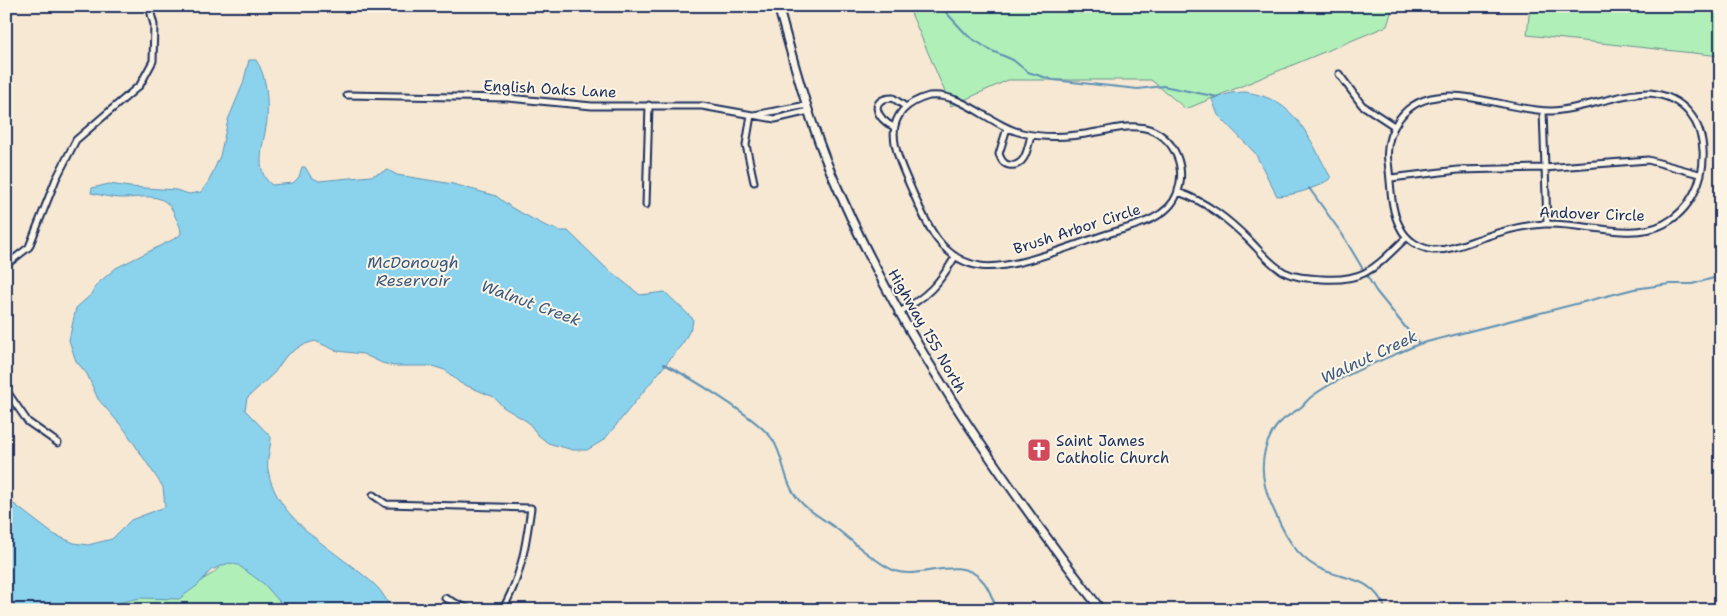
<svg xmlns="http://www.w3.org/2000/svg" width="1727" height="616" font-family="'Shantell Sans',sans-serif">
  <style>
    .green { fill: #b0f0b8; stroke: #66908b }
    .water { fill: #8bd3ed; stroke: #5e91b4 }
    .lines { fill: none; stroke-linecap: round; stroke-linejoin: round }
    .stream { stroke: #5e91b4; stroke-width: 2 }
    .street-casing { stroke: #1b2f5e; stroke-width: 9 }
    .secondary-casing { stroke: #1b2f5e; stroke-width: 11 }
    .street { stroke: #fcf5e5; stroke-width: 5 }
    .secondary { stroke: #fcf5e5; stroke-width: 7 }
    .labels { text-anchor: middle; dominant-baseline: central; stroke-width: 4; stroke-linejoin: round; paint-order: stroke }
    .street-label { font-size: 15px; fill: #1b2f5e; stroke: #fcf5e5 }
    .poi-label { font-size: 15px; fill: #1b2f5e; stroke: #fcf5e5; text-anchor: start }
    .water-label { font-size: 16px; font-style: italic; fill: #375882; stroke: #fcf5e5 }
  </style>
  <rect width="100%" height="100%" fill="#f6e8d3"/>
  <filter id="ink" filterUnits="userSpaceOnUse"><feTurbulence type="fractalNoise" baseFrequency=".02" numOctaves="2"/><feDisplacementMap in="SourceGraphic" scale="10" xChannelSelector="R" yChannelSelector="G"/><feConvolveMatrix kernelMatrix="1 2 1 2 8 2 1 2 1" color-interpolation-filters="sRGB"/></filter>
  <g filter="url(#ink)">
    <path class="green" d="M908 6H1393L1387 26 1186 109 1151 80H1008L951 106Z
      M1530 6H1721V56L1527 35Z
      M236 553 292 610H41L134 595 183 591 212 574Z"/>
    <path class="water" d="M249 60H256C267 76 268 100 267 120 265 140 252 171 272 185L293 183 299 177 302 167H305L311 177 319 181 371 176 388 170 397 175 453 184 496 196 512 208 544 225 560 231H568L605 267 640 295 665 292 693 319 692 326 683 343 604 440 587 450H573L548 443 538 435 528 422 503 407 494 397 460 383 445 370 432 366H394L382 363 363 354 337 351 315 341 302 345 286 356 274 373 247 398 245 410 271 437C271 447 266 460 268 470 276 522 340 553 375 585 382 591 387 602 393 610H287L264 584 238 565 229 563 211 570 198 585 179 599 140 598 86 610 7 609 6 498 53 534 74 543 88 545 112 539 131 520 165 507 163 487 125 430 98 399 87 374 76 361 69 340 76 308 92 294 96 285 116 268 176 238 181 234C181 226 178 223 175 216 166 190 143 198 122 198 111 198 101 195 91 193L92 188 109 184 130 187 176 190 189 194 201 192 209 181 220 156 228 120 243 84Z
      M1245 92C1297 99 1308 137 1331 178 1318 188 1292 196 1277 196L1255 153 1218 115 1212 99 1231 93Z"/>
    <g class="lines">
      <path class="stream" d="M940 6 968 36 990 50 1013 60 1028 72 1053 80 1138 89 1163 86 1218 97
        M1309 188 1342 234 1376 291 1419 344
        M664 364C688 376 759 419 773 440 783 456 784 478 793 492 802 507 817 515 830 524 845 534 857 547 872 557 879 562 887 568 895 571 923 580 958 554 982 580 990 588 992 600 998 610
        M1386 610C1370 570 1336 583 1309 562 1290 548 1281 526 1272 506 1261 482 1259 456 1272 433 1278 421 1290 415 1300 408 1304 405 1307 400 1311 397 1340 375 1386 359 1419 344L1634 289 1670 284H1692L1721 276"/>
      <g class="street-casing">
        <path id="street" d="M1339 74 1362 105 1394 126
          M1650 93C1721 101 1716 198 1664 224 1632 241 1582 222 1545 224 1524 225 1505 230 1485 237 1469 242 1450 251 1433 250 1419 248 1406 240 1400 227 1390 209 1391 182 1388 162 1386 147 1390 132 1399 119 1433 72 1504 112 1552 111 1585 109 1617 93 1650 93Z
          M347 95 508 98 592 106H702L775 119 809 111
          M929 96C963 92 989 125 1022 133 1047 139 1071 137 1097 132 1110 130 1124 125 1138 127 1170 129 1189 164 1177 194 1167 221 1128 227 1104 235 1073 245 1011 271 980 266 939 259 926 222 911 188 895 152 876 111 929 96Z
          M1543 111 1547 224
          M751 115 746 145 754 182
          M754 115 807 105
          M894 127C876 119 868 98 893 98L906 107
          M1007 128 999 154C1001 159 1003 164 1009 165 1026 168 1028 146 1031 135
          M1391 178 1458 170 1544 168 1648 160 1699 174
          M1178 192C1207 202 1229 220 1250 241 1261 252 1271 265 1284 272 1296 278 1309 278 1322 279 1367 282 1376 266 1407 237
          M646 205 649 105
          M6 265 29 247 56 179 76 140 140 85 153 61 154 25 149 6
          M898 313C927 297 939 284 955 257
          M6 390 28 422 58 443
          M373 495 386 504 531 508C526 544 521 579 502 610
          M445 598 471 610"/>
      </g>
      <g class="secondary-casing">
        <path id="secondary" d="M778 6C794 63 809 121 832 175 899 334 997 474 1101 610"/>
      </g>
      <use href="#street" class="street"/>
      <use href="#secondary" class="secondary"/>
    </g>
  </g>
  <defs>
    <g id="church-square" transform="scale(1.25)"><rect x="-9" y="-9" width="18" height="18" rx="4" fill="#d1495b" stroke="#fcf5e5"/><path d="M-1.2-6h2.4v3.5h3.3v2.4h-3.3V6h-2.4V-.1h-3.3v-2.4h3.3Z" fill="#fff"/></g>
  </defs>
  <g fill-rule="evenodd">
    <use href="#church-square" x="1039" y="450"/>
  </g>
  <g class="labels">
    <g class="street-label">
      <text transform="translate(550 89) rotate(3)">English Oaks Lane</text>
      <text transform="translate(1592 214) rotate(2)">Andover Circle</text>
      <text transform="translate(1077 229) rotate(-18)">Brush Arbor Circle</text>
      <text transform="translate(927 331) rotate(60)">Highway 155 North</text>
    </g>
    <g class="poi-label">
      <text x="1056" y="441">Saint James<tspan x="1056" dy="17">Catholic Church</tspan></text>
    </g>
    <g class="water-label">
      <text x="413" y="262">McDonough<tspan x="413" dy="18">Reservoir</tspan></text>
      <text transform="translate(531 303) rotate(20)">Walnut Creek</text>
      <text transform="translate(1369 357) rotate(-25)">Walnut Creek</text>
    </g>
  </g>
  <rect width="1727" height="616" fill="none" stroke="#fcf5e5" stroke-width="25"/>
  <rect x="12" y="12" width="1702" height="591" fill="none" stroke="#1b2f5e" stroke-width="2" filter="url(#ink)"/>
</svg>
